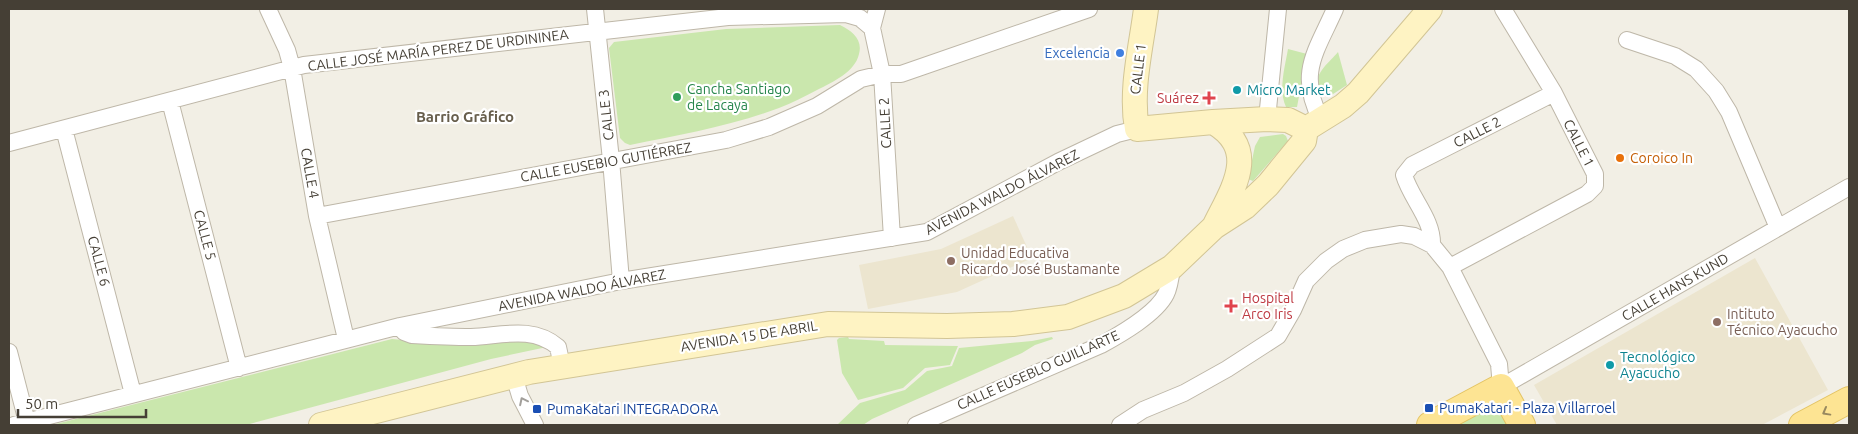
<svg xmlns="http://www.w3.org/2000/svg" width="1858" height="434" font-family="Ubuntu,sans-serif">
  <style>
    .education { fill: #ece5cf }
    .green { fill: #cae7ad }
    .lines { fill: none; stroke-linecap: round; stroke-linejoin: round }
    .street-casing { stroke: #beb7a8; stroke-width: 18 }
    .secondary-casing { stroke: #d2c595; stroke-width: 26 }
    .primary-casing { stroke: #e3c363; stroke-width: 28 }
    .street { stroke: #fff; stroke-width: 16 }
    .secondary { stroke: #fef3c3; stroke-width: 24 }
    .primary { stroke: #fde493; stroke-width: 26 }
    .oneway { stroke: #a29f9a }
    .oneway2 { stroke: #98895f }
    .shop-dot { fill: #3f7fe0; stroke: #fff; stroke-width: 2 }
    .culture-dot { fill: #0f9aa8; stroke: #fff; stroke-width: 2 }
    .leisure-dot { fill: #2e9e5b; stroke: #fff; stroke-width: 2 }
    .health-dot { fill: #e0444e; stroke: #fff; stroke-width: 2 }
    .food-dot { fill: #e8710a; stroke: #fff; stroke-width: 2 }
    .education-dot { fill: #8d6e63; stroke: #fff; stroke-width: 2 }
    .transit-dot { fill: #1a4fb4; stroke: #fff; stroke-width: 2 }
    .labels { text-anchor: middle; dominant-baseline: central; stroke-width: 4.5; stroke-linejoin: round; paint-order: stroke }
    .street-label { font-size: 14px; fill: #453f35; stroke: #fff }
    .shop-label { font-size: 14px; fill: #366cbe; stroke: #fff; text-anchor: end }
    .leisure-label { font-size: 14px; fill: #27864d; stroke: #fff; text-anchor: start }
    .culture-label { font-size: 14px; fill: #0d838f; stroke: #fff; text-anchor: start }
    .health-label { font-size: 14px; fill: #be3a42; stroke: #fff; text-anchor: end }
    .food-label { font-size: 14px; fill: #c56008; stroke: #fff; text-anchor: start }
    .education-label { font-size: 14px; fill: #785e54; stroke: #fff; text-anchor: start }
    .transit-label { font-size: 14px; fill: #164399; stroke: #fff; text-anchor: start }
    .neighbourhood-label { font-size: 15px; font-weight: bold; fill: #675e4c; stroke: #fff }
  </style>
  <rect width="100%" height="100%" fill="#f2efe5"/>
  <path class="education" d="M1013 216 1032 258 957 292 868 309 859 265 941 249Z
    M1755 258 1828 390 1762 425H1557L1534 385Z"/>
  <path class="green" d="M840 25C852 31 863 39 859 54 855 72 833 82 817 90 805 96 792 103 779 108 731 126 680 135 630 145L625 143 620 138 609 48 614 42 726 29Z
    M1288 49 1307 54 1297 107H1286C1278 90 1285 67 1288 49Z
    M1338 52 1347 85 1330 96 1320 95C1310 76 1327 65 1338 52Z
    M1283 134 1286 136 1288 141 1253 181 1248 179 1255 146 1260 137Z
    M848 337 849 339 884 341 885 345 958 346 950 365 925 368 903 388 858 400 842 373 837 340 839 338Z
    M1052 337 1053 339 1035 345 1022 353 872 419 863 425H837L860 403 905 390 927 371 952 366 959 348 1032 341Z
    M519 338 547 347 491 359 246 425H52L392 339 436 343Z
    M1489 409H1495L1518 422 1510 425H1456L1484 410Z"/>
  <g class="lines">
    <g class="street-casing">
      <path id="street" d="M268 9 287 50 292 68 317 216 346 339
        M595 9 611 160 621 281
        M877 9 872 28 882 74 892 238
        M1627 40 1675 56 1696 69 1716 91 1729 112 1778 228
        M170 101 239 368
        M1267 119 1278 9
        M1321 120C1297 73 1316 52 1335 9
        M64 129 133 394
        M9 143 304 65 728 17 846 14 860 18 872 28
        M317 216 726 140 769 127 817 106 861 79 882 74H901L1089 9
        M1432 245C1433 219 1411 199 1404 175L1412 165 1554 93
        M1450 267 1587 194 1595 186V174L1554 93 1503 9
        M400 326 404 332 412 335C431 336 451 337 471 337 501 336 532 325 558 347L562 366
        M9 352 27 422
        M514 376 520 396 535 425
        M14 425 400 326 621 281 927 232 1058 162 1117 134 1137 129
        M916 425 1101 345C1121 334 1156 314 1166 294 1170 286 1171 275 1172 267
        M1120 425 1143 410 1184 393 1227 369 1278 336 1293 310 1306 281 1326 261 1343 249 1365 240 1401 234 1414 236 1432 245 1450 267 1499 364 1501 387 1849 187"/>
    </g>
    <g class="secondary-casing">
      <path id="secondary" d="M1146 9C1141 48 1130 90 1137 129L1213 122 1267 119 1288 120 1306 129
        M1213 122C1261 150 1232 190 1214 227
        M1306 129 1343 106 1358 93 1430 9
        M321 425 529 372 828 324 947 326 1013 324 1068 317 1124 296 1172 267 1214 227 1245 207 1268 185 1304 141 1306 129"/>
    </g>
    <g class="primary-casing">
      <path id="primary" d="M1430 425 1501 387 1522 425
        M1802 425 1849 400"/>
    </g>
    <use href="#street" class="street"/>
    <use href="#secondary" class="secondary"/>
    <use href="#primary" class="primary"/>
  </g>
  <defs><path id="oneway-chevron" d="M-2-3.5L2.5 0L-2 3.5" fill="none" stroke-width="1.6" stroke-linecap="round" stroke-linejoin="round" transform="scale(1.25)"/></defs>
  <use class="oneway" href="#oneway-chevron" transform="translate(523 401) rotate(-116)"/>
  <use class="oneway2" href="#oneway-chevron" transform="translate(1826 412) rotate(151)"/>
  <circle class="shop-dot" cx="1120" cy="53" r="5"/>
  <g class="culture-dot">
    <circle cx="1237" cy="90" r="5"/>
    <circle cx="1610" cy="365" r="5"/>
  </g>
  <circle class="leisure-dot" cx="677" cy="97" r="5"/>
  <g class="health-dot">
    <path d="M1206.5 90.5h5v5h5v5h-5v5h-5v-5h-5v-5h5z"/>
    <path d="M1228.5 298.5h5v5h5v5h-5v5h-5v-5h-5v-5h5z"/>
  </g>
  <circle class="food-dot" cx="1620" cy="158" r="5"/>
  <g class="education-dot">
    <circle cx="951" cy="261" r="5"/>
    <circle cx="1717" cy="322" r="5"/>
  </g>
  <g class="transit-dot">
    <rect x="1424" y="403" width="10" height="10" rx="2.5"/>
    <rect x="532" y="404" width="10" height="10" rx="2.5"/>
  </g>
  <g class="labels">
    <g class="street-label">
      <text transform="translate(438 50) rotate(-7)">CALLE JOSÉ MARÍA PEREZ DE URDININEA</text>
      <text transform="translate(1138 69) rotate(-83)">CALLE 1</text>
      <text transform="translate(606 115) rotate(-96)">CALLE 3</text>
      <text transform="translate(885 123) rotate(-93)">CALLE 2</text>
      <text transform="translate(1477 132) rotate(-27)">CALLE 2</text>
      <text transform="translate(1579 143) rotate(63)">CALLE 1</text>
      <text transform="translate(606 162) rotate(-10)">CALLE EUSEBIO GUTIÉRREZ</text>
      <text transform="translate(310 173) rotate(80)">CALLE 4</text>
      <text transform="translate(1002 192) rotate(-27)">AVENIDA WALDO ÁLVAREZ</text>
      <text transform="translate(205 235) rotate(75)">CALLE 5</text>
      <text transform="translate(99 261) rotate(75)">CALLE 6</text>
      <text transform="translate(1675 287) rotate(-30)">CALLE HANS KUND</text>
      <text transform="translate(582 290) rotate(-11)">AVENIDA WALDO ÁLVAREZ</text>
      <text transform="translate(749 336) rotate(-9)">AVENIDA 15 DE ABRIL</text>
      <text transform="translate(1038 370) rotate(-24)">CALLE EUSEBLO GUILLARTE</text>
    </g>
    <g class="shop-label">
      <text x="1110" y="53">Excelencia</text>
    </g>
    <g class="leisure-label">
      <text x="687" y="89">Cancha Santiago<tspan x="687" dy="16">de Lacaya</tspan></text>
    </g>
    <g class="culture-label">
      <text x="1247" y="90">Micro Market</text>
      <text x="1620" y="357">Tecnológico<tspan x="1620" dy="16">Ayacucho</tspan></text>
    </g>
    <g class="health-label">
      <text x="1199" y="98">Suárez</text>
      <text x="1242" y="298" text-anchor="start">Hospital<tspan x="1242" dy="16">Arco Iris</tspan></text>
    </g>
    <g class="food-label">
      <text x="1630" y="158">Coroico In</text>
    </g>
    <g class="education-label">
      <text x="961" y="253">Unidad Educativa<tspan x="961" dy="16">Ricardo José Bustamante</tspan></text>
      <text x="1727" y="314">Intituto<tspan x="1727" dy="16">Técnico Ayacucho</tspan></text>
    </g>
    <g class="transit-label">
      <text x="1439" y="408">PumaKatari - Plaza Villarroel</text>
      <text x="547" y="409">PumaKatari INTEGRADORA</text>
    </g>
    <g class="neighbourhood-label">
      <text x="465" y="116">Barrio Gráfico</text>
    </g>
  </g>
  <rect width="1858" height="434" fill="none" stroke="#453f35" stroke-width="20"/>
  <path d="M18 409v8h128v-8" fill="none" stroke="#453f35" stroke-width="2.5"/>
  <text x="25" y="409" font-size="15" fill="#453f35" stroke="#ffffff" stroke-width="4" paint-order="stroke">50 m</text>
</svg>
